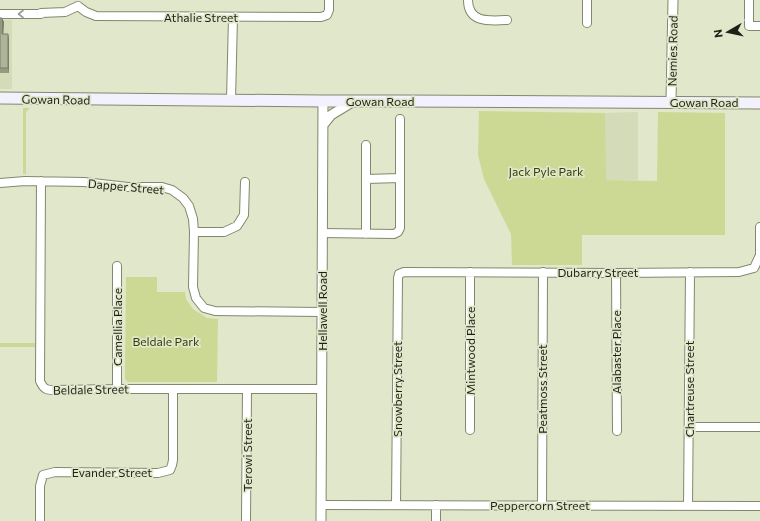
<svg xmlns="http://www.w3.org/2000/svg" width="760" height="521" font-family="Commissioner,sans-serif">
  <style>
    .built { fill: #d3dbb8 }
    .green { fill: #cbd995 }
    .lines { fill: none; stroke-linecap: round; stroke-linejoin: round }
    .minor-casing { stroke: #82886e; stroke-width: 10 }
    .tertiary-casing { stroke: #82886e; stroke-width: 11 }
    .secondary-casing { stroke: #82886e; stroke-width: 13 }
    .minor { stroke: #fff; stroke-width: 8 }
    .tertiary { stroke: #fff; stroke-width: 9 }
    .secondary { stroke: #f3f1fd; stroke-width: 11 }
    .wall { fill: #959b83 }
    .shaded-wall { fill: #797e6a }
    .building { fill: #adb498; stroke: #797e6a }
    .oneway { stroke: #9a9b96 }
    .labels { text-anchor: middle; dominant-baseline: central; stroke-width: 3.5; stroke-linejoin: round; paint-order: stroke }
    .street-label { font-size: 12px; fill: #1e2016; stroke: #e0e7ca }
    .park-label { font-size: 12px; fill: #353d05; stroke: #e0e7ca }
  </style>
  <rect width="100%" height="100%" fill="#e0e7ca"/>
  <path class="built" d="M0 20H12V89H0Z
    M638 112V180H605V113Z"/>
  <path class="green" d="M23 108H30L26 112V174H23Z
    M479 111 605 113 606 180 657 181 658 112 725 113V235H582V265H512L511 234 484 179 478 155Z
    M126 277H157V292H185L186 299 193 309 207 318 218 319 217 382H128L125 379V374Z
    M0 343H35V347H0Z"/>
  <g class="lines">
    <g class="minor-casing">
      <path id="minor" d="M468 0C468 23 489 21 507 20
        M749 0V26H760
        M78 6 86 12 96 16 321 17 327 15 329 10V0
        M0 14H41V13L65 12 78 6
        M587 23V0
        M231 100 233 17
        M366 179 400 178
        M41 181 40 381C44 390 47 390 55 390L117 389H322
        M0 183 25 181 84 182 128 187H162L172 190 183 198 189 206 193 219 194 232 193 287 196 298 204 308 215 311 322 312
        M194 232H224L237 226 244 215 245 182
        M323 233 394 234 398 232 400 228V119
        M366 234V145
        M117 266V389
        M470 272V430
        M616 273 617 431
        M689 427H760
        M321 505 760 506
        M396 505 398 278 399 274 404 272 616 273 739 272 754 268 760 255V227
        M542 505 543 272
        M688 506 690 272
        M40 521V486L43 475 55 472 158 473 170 470 172 465 173 460V389
        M246 521 247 389
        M436 521V505"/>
    </g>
    <g class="tertiary-casing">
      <path id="tertiary" d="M671 102 673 0
        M323 125 331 115 354 101
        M321 521 323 101"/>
    </g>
    <g class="secondary-casing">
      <path id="secondary" d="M0 98 323 101H399L760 103"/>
    </g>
    <use href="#minor" class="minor"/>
    <use href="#tertiary" class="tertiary"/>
    <use href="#secondary" class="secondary"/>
  </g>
  <path class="wall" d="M0 18 4 22 3 34H8L9 39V73H0Z"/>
  <path class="shaded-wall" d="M2 18 4 22 3 39 2 34Z
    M8 34 9 39V73L8 68Z"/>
  <path class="building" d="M0 18H2V34H8V68H0Z"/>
  <defs><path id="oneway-chevron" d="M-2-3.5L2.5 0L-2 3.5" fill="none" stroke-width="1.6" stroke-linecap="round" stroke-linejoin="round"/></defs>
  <use class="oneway" href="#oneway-chevron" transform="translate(21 14) rotate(180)"/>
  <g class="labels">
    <g class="street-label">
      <text x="201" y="17">Athalie Street</text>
      <text transform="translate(672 51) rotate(-89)">Nemies Road</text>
      <text transform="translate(56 99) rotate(1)">Gowan Road</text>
      <text x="380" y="101">Gowan Road</text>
      <text x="704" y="102">Gowan Road</text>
      <text transform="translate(126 186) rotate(5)">Dapper Street</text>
      <text x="598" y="272">Dubarry Street</text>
      <text transform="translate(322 311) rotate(-90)">Hellawell Road</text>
      <text transform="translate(117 327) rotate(-90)">Camellia Place</text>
      <text transform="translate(470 351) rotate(-90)">Mintwood Place</text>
      <text transform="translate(616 352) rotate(-90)">Alabaster Place</text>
      <text transform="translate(91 389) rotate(-1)">Beldale Street</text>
      <text transform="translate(397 389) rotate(-90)">Snowberry Street</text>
      <text transform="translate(542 389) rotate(-90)">Peatmoss Street</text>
      <text transform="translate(689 389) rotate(-90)">Chartreuse Street</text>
      <text transform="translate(247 455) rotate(-90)">Terowi Street</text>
      <text x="112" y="472">Evander Street</text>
      <text x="540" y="505">Peppercorn Street</text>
    </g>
    <g class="park-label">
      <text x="546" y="171">Jack Pyle Park</text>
      <text x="166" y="341">Beldale Park</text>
    </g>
  </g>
  <g transform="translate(728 32) rotate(261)" stroke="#e0e7ca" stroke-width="3" paint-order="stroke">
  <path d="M0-3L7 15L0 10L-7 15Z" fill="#1e2016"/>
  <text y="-6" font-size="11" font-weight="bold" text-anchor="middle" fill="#1e2016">N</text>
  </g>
</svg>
